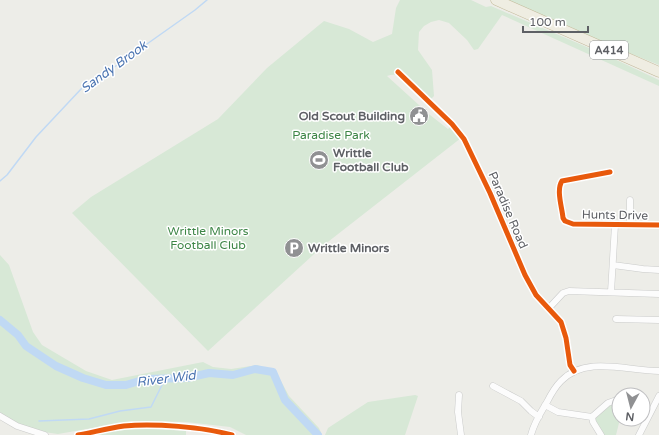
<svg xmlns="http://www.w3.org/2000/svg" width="659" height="435" font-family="'Varela Round',sans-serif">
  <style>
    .green { fill: #d7e8d6 }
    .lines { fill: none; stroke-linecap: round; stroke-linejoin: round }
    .stream { stroke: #c0d9f4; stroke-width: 1.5 }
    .river { stroke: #c0d9f4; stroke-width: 8 }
    .minor-casing { stroke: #cacbca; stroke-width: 7 }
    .highway-casing { stroke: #c2b998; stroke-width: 11 }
    .minor { stroke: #fcfcfc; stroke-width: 6 }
    .highway { stroke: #efede2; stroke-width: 10 }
    .cycleway-casing { stroke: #fff; stroke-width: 8 }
    .cycleway { stroke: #e8590c; stroke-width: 5 }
    .labels { text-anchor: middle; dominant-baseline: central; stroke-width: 3; stroke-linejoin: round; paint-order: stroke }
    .shield { fill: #fff; stroke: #8e9093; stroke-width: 1 }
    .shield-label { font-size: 11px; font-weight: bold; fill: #5e6065 }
    .poi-label { font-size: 12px; font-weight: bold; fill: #5e6065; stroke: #fff; text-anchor: start }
    .park-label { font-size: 12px; fill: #3d8546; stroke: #fff }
    .street-label { font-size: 12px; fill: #5e6065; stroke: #fff }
    .water-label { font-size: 13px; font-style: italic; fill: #4c75b2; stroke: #fff }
  </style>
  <rect width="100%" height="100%" fill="#edede8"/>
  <path class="green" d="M400 0H471L486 7 491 6 610 57 659 80V86L502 15 478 49 474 50 467 40 449 23 439 20 431 22 424 26 419 32 418 50 432 70 434 96 429 101C418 91 404 69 387 76L430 115 448 129 451 126 461 138 324 245 208 351 72 213 91 197 218 119 267 68 324 21 349 29 373 42 392 34 396 8Z
    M506 0H659V65L619 49Z
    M0 255 9 265 33 332 42 345 86 371 112 380 203 362 213 367 231 369 257 365 276 372 289 396 319 428 322 435H246L230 427 186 422 133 421 58 434 37 431 19 424 0 413Z
    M415 395 418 396 405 435H325L328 428 368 402Z
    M619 402 620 419 616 435H603L596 424 595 417 610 404Z
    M141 428 186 431V435H96L118 430Z"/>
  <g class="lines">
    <path class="stream" d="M0 181 7 175 36 137 82 88 113 68 195 10 207 0
      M39 421 89 419 120 411 151 407 165 379"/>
    <path class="river" d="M0 320 18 335 26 346 56 366 83 378 106 385H126L146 379 187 378 209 373 233 375 255 369 273 372 285 400 318 435"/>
    <g class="minor-casing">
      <path id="minor" d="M398 72 452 124 464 139 490 193 525 275 536 295 561 322 566 338 570 365 574 371
        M610 172 562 181C556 190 562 207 563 218L565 221 573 224 659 225
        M630 200V225
        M613 265 643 269 659 270
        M611 292 615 225
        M549 308 563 293 569 291 659 294
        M616 319 659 320
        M493 386 521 401 531 411 539 417
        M459 395 458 412 461 435
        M545 405 558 412 592 417
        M0 416 17 426 45 435
        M78 435C94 432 109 428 124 426 154 423 203 427 232 435
        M531 435C534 423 541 412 547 402 551 394 555 387 561 381 586 355 627 371 659 371
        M601 435 593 422 592 417 608 403 619 399
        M639 435 659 396"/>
    </g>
    <g class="highway-casing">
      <path id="highway" d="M496 0 659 72"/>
    </g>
    <use href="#minor" class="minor"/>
    <use href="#highway" class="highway"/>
    <g class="cycleway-casing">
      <path id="cycleway" d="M398 72 452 124 464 139 490 193 525 275 536 295 561 322 566 338 570 365 574 371
        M610 172 562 181C556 190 562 207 563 218L565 221 573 224 659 225
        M78 435C94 432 109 428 124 426 154 423 203 427 232 435"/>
    </g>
    <use href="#cycleway" class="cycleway"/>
  </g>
  <defs>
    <g id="civic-disc" transform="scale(1)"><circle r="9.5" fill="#909193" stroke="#fff"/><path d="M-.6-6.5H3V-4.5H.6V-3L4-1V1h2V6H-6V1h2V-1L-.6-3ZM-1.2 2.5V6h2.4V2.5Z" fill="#fff"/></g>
    <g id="stadium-disc" transform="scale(1)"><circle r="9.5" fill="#909193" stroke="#fff"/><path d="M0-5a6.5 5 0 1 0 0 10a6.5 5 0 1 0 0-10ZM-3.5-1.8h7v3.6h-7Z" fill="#fff"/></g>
    <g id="parking-disc" transform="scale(1)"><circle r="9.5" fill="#909193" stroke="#fff"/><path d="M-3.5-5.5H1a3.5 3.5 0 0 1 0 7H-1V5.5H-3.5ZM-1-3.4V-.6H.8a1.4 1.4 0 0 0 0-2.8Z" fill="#fff"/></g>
  </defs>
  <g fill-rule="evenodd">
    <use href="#civic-disc" x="419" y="116"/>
    <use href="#stadium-disc" x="319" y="160"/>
    <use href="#parking-disc" x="294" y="248"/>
  </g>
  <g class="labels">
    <rect class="shield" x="590" y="41" width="38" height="18" rx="3"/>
    <g class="shield-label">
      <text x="609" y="50">A414</text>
    </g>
    <g class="poi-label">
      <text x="405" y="116" text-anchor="end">Old Scout Building</text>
      <text x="333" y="153">Writtle<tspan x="333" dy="14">Football Club</tspan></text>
      <text x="308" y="248">Writtle Minors</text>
    </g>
    <g class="park-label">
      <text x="331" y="135">Paradise Park</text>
      <text x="208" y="231">Writtle Minors<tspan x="208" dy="14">Football Club</tspan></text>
    </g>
    <g class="street-label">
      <text transform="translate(508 210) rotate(67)">Paradise Road</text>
      <text transform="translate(615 215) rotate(1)">Hunts Drive</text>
    </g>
    <g class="water-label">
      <text transform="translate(114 67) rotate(-36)">Sandy Brook</text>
      <text transform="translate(166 379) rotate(-7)">River Wid</text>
    </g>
  </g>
  <g transform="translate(631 407) rotate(187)"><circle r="19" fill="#ffffff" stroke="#bfbfc1"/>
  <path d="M0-3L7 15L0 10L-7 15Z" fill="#909193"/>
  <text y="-6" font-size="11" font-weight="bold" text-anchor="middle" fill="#5e6065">N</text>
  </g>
  <path d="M523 26v6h65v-6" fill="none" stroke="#5e6065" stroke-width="2"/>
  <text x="529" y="26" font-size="12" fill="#5e6065" stroke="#ffffff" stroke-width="3" paint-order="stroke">100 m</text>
</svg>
